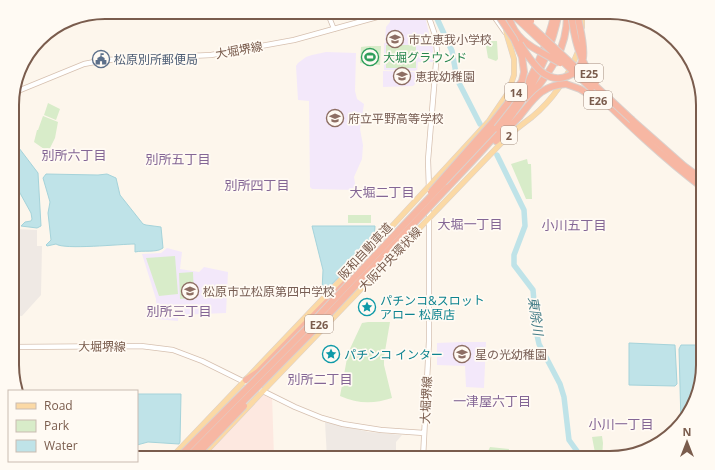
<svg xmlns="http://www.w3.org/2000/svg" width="715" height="470" font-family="'Open Sans','Noto Sans JP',sans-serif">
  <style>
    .commercial { fill: #fde8e0 }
    .industrial { fill: #efe9e4 }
    .education { fill: #f3e8fa }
    .green { fill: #d8ecc9 }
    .water { fill: #bfe3e8; stroke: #a5d3da }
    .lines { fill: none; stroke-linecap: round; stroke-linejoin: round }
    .river { stroke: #bfe3e8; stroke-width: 5.5 }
    .tertiary-casing { stroke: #d1beb0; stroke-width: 5.5 }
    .secondary-casing { stroke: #d6c0b0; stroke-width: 6 }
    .primary-casing { stroke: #dad1cd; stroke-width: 6 }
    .motorway-casing { stroke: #dad1cd; stroke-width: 8 }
    .tertiary { stroke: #fff; stroke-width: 4 }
    .secondary { stroke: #fff; stroke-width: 4.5 }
    .primary { stroke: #fbd9a5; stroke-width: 5 }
    .motorway { stroke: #f7b7a3; stroke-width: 6 }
    .motorway-bridge-casing { stroke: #dad1cd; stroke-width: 8; stroke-linecap: butt }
    .motorway-bridge { stroke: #f7b7a3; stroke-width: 6 }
    .labels { text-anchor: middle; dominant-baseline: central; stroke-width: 3.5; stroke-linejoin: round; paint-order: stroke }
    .shield { fill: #fffaf3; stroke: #a28b7f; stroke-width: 1 }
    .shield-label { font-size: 11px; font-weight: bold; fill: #7a5c4d }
    .education-label { font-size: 12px; fill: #785e54; stroke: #fffaf3; text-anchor: start }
    .street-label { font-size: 12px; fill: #7a5c4d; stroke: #fffaf3 }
    .leisure-label { font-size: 12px; fill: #27864d; stroke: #fffaf3; text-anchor: start }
    .service-label { font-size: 12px; fill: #4e5e75; stroke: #fffaf3; text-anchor: start }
    .culture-label { font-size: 12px; fill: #0d838f; stroke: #fffaf3; text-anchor: start }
    .neighbourhood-label { font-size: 13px; fill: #846695; stroke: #fffaf3 }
    .water-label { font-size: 13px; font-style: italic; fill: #437c86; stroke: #fffaf3 }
    .rim { fill: none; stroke: #7a5c4d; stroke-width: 2 }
  </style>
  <rect width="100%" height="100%" fill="#fdf6ec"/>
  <path class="commercial" d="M264 391 272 395 274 458H200Z"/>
  <path class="industrial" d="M13 229 37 230V246H42L41 295 22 316 13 315Z
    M325 422 369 432 402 435 396 442V458H327Z"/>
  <path class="education" d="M411 12H424L431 42H433V62H418L417 71 384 70V43H386L385 40 386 27 390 22 391 15Z
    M326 52 356 53 355 91 357 99 364 104 360 129 363 145 362 159 354 177 356 190 312 189 310 187 309 101 298 100 296 66 298 63 306 57 312 55Z
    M383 71 415 72V84L413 86 383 87Z
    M167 248 182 252 180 269 199 272 204 267 228 272 226 313 178 315V321L157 319 156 299 142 254 161 253Z
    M462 342H486L484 388 466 387 465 366 437 365V343Z"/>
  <path class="green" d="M490 41H497L498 59 496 61 488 58 486 46Z
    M386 45H416V68H386Z
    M369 46H381L380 65 360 63 361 47Z
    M48 103 60 109 56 120 44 115Z
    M43 116 58 122 55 138 50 148 44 149 34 142 37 130H38Z
    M527 159 528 164H531L532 199H526L511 164Z
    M348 215H371V223H348Z
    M175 256 178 294 159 296 146 258Z
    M193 272 194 298 180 299 179 273Z
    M368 322H390L384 357V365L392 398C374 404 358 404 340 396L348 353 362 323Z
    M602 436 603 443 602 458H596L592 437Z
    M490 447 509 449 508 458H485Z"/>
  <path class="water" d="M13 144 19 148 38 173 41 226 37 228 21 226 25 222 31 221 32 219 31 213 15 184H13Z
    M46 174 98 175 107 174 116 178 120 195 143 224 146 225 161 227 163 248C157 253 143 250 135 252V244C121 244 64 250 56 244L47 246 46 245 51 240 48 213 50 202 43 178Z
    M312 226H375L374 241 324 292 322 291 323 270Z
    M629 343 675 345 677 384 675 386 629 385Z
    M681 345H703V370L687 417 681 423 679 349Z
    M137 394H181L180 442 179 444 148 442 137 445Z"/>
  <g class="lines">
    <path class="river" d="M434 12 452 51 457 79 480 124
      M497 155 524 210 525 226 514 255V265L533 290 537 335 539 344 560 384 564 397 569 440 582 458"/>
    <g class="tertiary-casing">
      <path id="tertiary" d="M327 12 334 29"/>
    </g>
    <g class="secondary-casing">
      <path id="secondary" d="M427 12 435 35 437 51 428 160 429 189
        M491 12 505 32
        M13 93 84 64 105 60 211 55 294 40 395 12
        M13 347 141 346 173 350 202 361 295 407 322 418 343 424 381 430 424 433
        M423 458 429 341V206"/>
    </g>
    <g class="primary-casing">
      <path id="primary" d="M582 27V12
        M171 458 394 224 489 121 508 93 514 75V59L506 32 502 12
        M200 458 264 390 508 136C516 129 524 123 532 117 554 99 569 75 579 49"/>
    </g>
    <g class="motorway-casing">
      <path id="motorway" d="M508 12C511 31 522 42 539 51
        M566 84 580 89 598 100
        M591 88C627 123 663 158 703 188
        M528 99C550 72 568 49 567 12
        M632 120 684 166 703 180
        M494 129C524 95 545 57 555 12
        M496 141 519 117
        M447 188C499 133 544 89 559 12
        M246 380 258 372 363 265"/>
    </g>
    <use href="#tertiary" class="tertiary"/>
    <use href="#secondary" class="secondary"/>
    <use href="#primary" class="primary"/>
    <use href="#motorway" class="motorway"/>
    <g class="motorway-bridge-casing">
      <path id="motorway-bridge" d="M510 12 591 88
        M516 12 632 120
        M524 12 531 21
        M571 12C574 38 579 61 596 82
        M520 44C531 60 544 86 568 76 576 73 581 66 583 58 585 43 579 26 577 12
        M539 51 560 63
        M519 117C533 100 541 85 566 84
        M431 192 492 123 507 104 522 81 524 72 522 57 514 39 496 12
        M178 458 308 327 494 129
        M187 458 313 331 447 188
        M194 458 244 406"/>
    </g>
    <use href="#motorway-bridge" class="motorway-bridge"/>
  </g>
  <defs>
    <g id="school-ring" transform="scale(0.9)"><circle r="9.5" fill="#fffaf3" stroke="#8d6e63" stroke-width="1.5"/><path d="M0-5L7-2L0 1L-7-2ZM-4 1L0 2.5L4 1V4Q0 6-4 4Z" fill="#8d6e63"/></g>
    <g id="stadium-ring" transform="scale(0.9)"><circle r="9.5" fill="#fffaf3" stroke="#2e9e5b" stroke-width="1.5"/><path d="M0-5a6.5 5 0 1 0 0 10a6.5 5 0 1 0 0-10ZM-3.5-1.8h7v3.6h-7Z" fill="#2e9e5b"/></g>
    <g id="civic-ring" transform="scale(0.9)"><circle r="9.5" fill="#fffaf3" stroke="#5c6f8a" stroke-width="1.5"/><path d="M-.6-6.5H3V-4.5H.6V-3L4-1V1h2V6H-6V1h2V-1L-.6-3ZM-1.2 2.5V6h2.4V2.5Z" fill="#5c6f8a"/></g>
    <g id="sight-ring" transform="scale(0.9)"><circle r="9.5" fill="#fffaf3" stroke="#0f9aa8" stroke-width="1.5"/><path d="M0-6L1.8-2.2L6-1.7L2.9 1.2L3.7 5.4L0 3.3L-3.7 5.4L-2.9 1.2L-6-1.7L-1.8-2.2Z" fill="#0f9aa8"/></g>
  </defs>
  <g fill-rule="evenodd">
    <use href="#school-ring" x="395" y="39"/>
    <use href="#stadium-ring" x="370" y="57"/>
    <use href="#civic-ring" x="101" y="59"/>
    <use href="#school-ring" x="402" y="76"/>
    <use href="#school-ring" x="335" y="118"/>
    <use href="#school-ring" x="190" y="291"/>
    <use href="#sight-ring" x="367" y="307"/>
    <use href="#sight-ring" x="331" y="354"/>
    <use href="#school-ring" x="462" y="354"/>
  </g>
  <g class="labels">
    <g class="shield">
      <rect x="575" y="64" width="28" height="18" rx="3"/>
      <rect x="505" y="83" width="22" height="18" rx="3"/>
      <rect x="584" y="91" width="28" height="18" rx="3"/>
      <rect x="501" y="126" width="16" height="18" rx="3"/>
      <rect x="305" y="315" width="28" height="18" rx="3"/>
    </g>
    <g class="shield-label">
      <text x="589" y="73">E25</text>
      <text x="516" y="92">14</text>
      <text x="598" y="100">E26</text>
      <text x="509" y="135">2</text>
      <text x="319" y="324">E26</text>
    </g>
    <g class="education-label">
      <text x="408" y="39">市立恵我小学校</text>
      <text x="415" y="76">恵我幼稚園</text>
      <text x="348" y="118">府立平野高等学校</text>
      <text x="203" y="291">松原市立松原第四中学校</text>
      <text x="475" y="354">星の光幼稚園</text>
    </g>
    <g class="street-label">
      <text transform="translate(239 50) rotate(-10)">大堀堺線</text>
      <text transform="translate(365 251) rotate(-47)">阪和自動車道</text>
      <text transform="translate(390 259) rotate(-46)">大阪中央環状線</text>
      <text x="102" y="346">大堀堺線</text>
      <text transform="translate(426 400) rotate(-87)">大堀堺線</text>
    </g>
    <g class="leisure-label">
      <text x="383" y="57">大堀グラウンド</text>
    </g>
    <g class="service-label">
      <text x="114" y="59">松原別所郵便局</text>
    </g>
    <g class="culture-label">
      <text x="380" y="300">パチンコ&amp;スロット<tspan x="380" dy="14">アロー 松原店</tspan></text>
      <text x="344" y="354">パチンコ インター</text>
    </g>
    <g class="neighbourhood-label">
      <text x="74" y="155">別所六丁目</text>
      <text x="178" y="159">別所五丁目</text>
      <text x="257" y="185">別所四丁目</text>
      <text x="382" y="192">大堀二丁目</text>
      <text x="470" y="224">大堀一丁目</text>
      <text x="574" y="225">小川五丁目</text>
      <text x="179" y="311">別所三丁目</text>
      <text x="320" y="379">別所二丁目</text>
      <text x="492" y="401">一津屋六丁目</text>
      <text x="621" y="424">小川一丁目</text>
    </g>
    <g class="water-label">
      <text transform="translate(536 316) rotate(82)">東除川</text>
    </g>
  </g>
  <path d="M0 0H715V470H0ZM105 19H610A86 86 0 0 1 696 105V365A86 86 0 0 1 610 451H105A86 86 0 0 1 19 365V105A86 86 0 0 1 105 19Z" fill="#fffaf3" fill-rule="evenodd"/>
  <path class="rim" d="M105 19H610A86 86 0 0 1 696 105V365A86 86 0 0 1 610 451H105A86 86 0 0 1 19 365V105A86 86 0 0 1 105 19Z"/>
  <rect x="8" y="390" width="130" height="72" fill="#fffaf3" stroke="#cabbb1"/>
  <rect x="16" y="403" width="20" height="6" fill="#fbd9a5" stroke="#cabbb1"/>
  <text x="44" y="410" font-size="12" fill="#7a5c4d">Road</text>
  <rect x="16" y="420" width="20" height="12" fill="#d8ecc9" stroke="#cabbb1"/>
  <text x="44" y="430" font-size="12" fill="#7a5c4d">Park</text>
  <rect x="16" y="440" width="20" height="12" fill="#bfe3e8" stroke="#cabbb1"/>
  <text x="44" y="450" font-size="12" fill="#7a5c4d">Water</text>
  <g transform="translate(687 442)" stroke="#fffaf3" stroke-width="3" paint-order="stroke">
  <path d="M0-3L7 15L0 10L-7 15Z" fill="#7a5c4d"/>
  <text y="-6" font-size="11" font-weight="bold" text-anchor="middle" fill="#7a5c4d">N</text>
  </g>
</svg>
